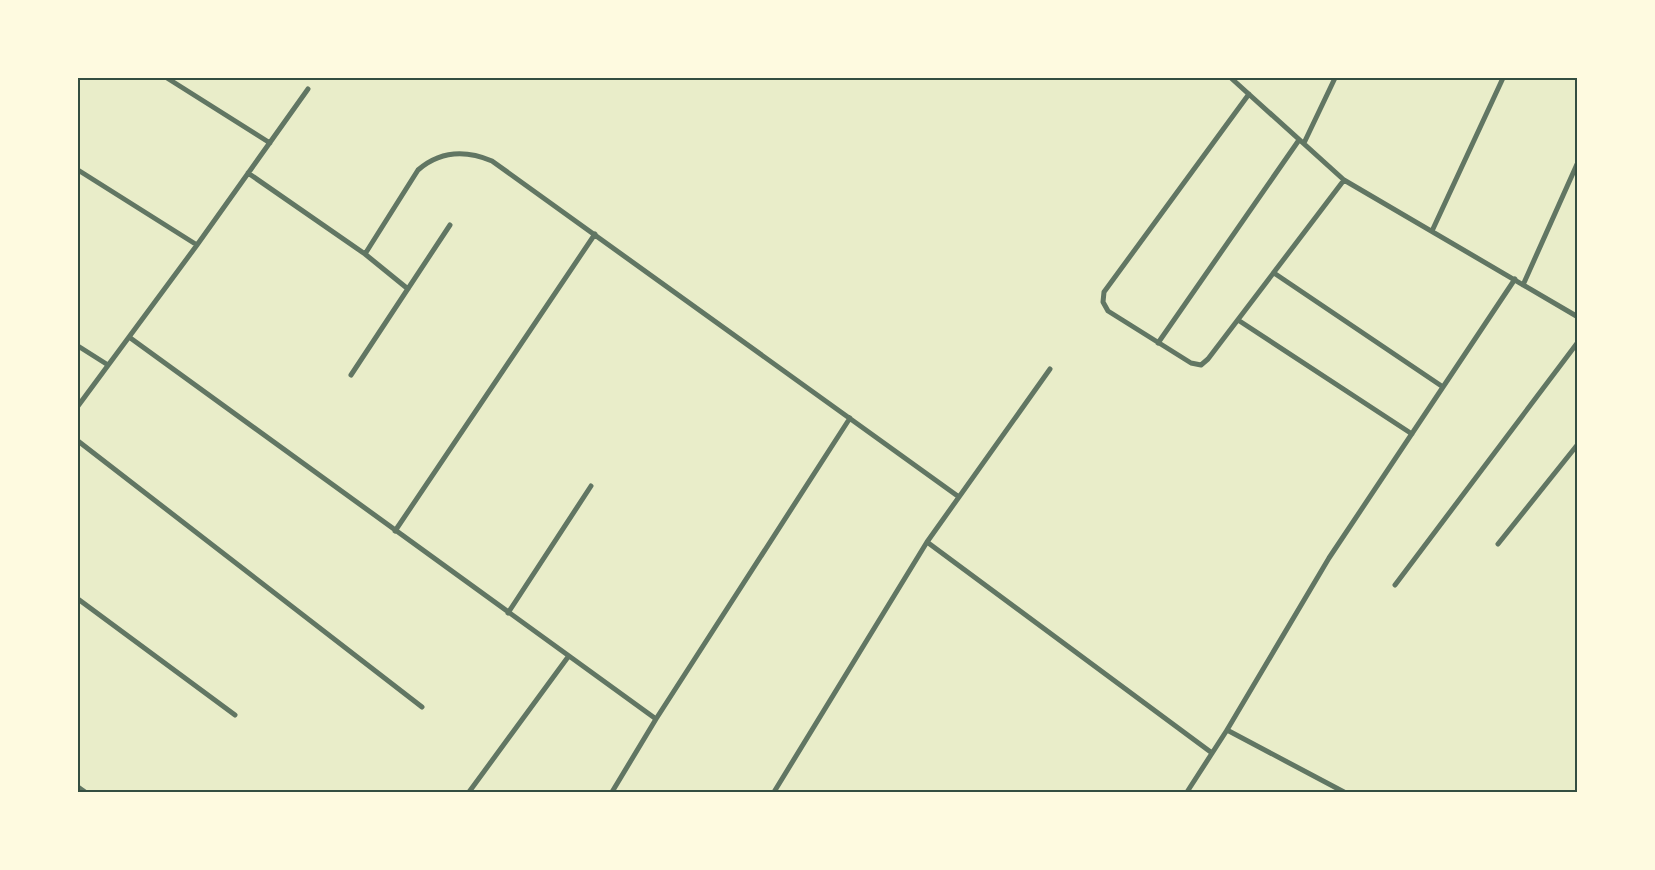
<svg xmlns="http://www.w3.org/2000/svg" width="1655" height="870" font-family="'Asap Condensed',sans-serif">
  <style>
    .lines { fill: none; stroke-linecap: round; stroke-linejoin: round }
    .minor { stroke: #617663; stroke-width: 5 }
    .neatline { fill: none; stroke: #344e41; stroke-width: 2 }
  </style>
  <rect width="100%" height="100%" fill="#e9edc9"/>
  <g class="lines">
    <path class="minor" d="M167 78 270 143
      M1231 78 1344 180 1578 317
      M1249 94 1104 292 1103 302 1108 311 1191 363 1201 365 1208 359 1344 180
      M1304 143 1335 78
      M78 170 197 245
      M248 173 365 254 408 289
      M1432 231 1503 78
      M365 254 418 170C440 151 466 150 492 161L959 497
      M1274 273 1443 387
      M1523 285 1578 162
      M1238 320 1412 434
      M129 337 656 719
      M1158 343 1299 140
      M78 346 108 365
      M351 375 450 225
      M78 406 197 245 308 89
      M78 441 422 707
      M395 531 595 234
      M927 542 1212 753
      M1498 544 1578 444
      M1395 585 1578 342
      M78 599 235 715
      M508 613 591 486
      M1227 730 1344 792
      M78 787 85 792
      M469 792 568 657
      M612 792 656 719 850 418
      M774 792 927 542 1050 369
      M1187 792 1227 730 1329 558 1515 279"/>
  </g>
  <rect width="1655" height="870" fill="none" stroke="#fefae0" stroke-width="158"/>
  <rect x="79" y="79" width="1497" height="712" class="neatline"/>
</svg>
